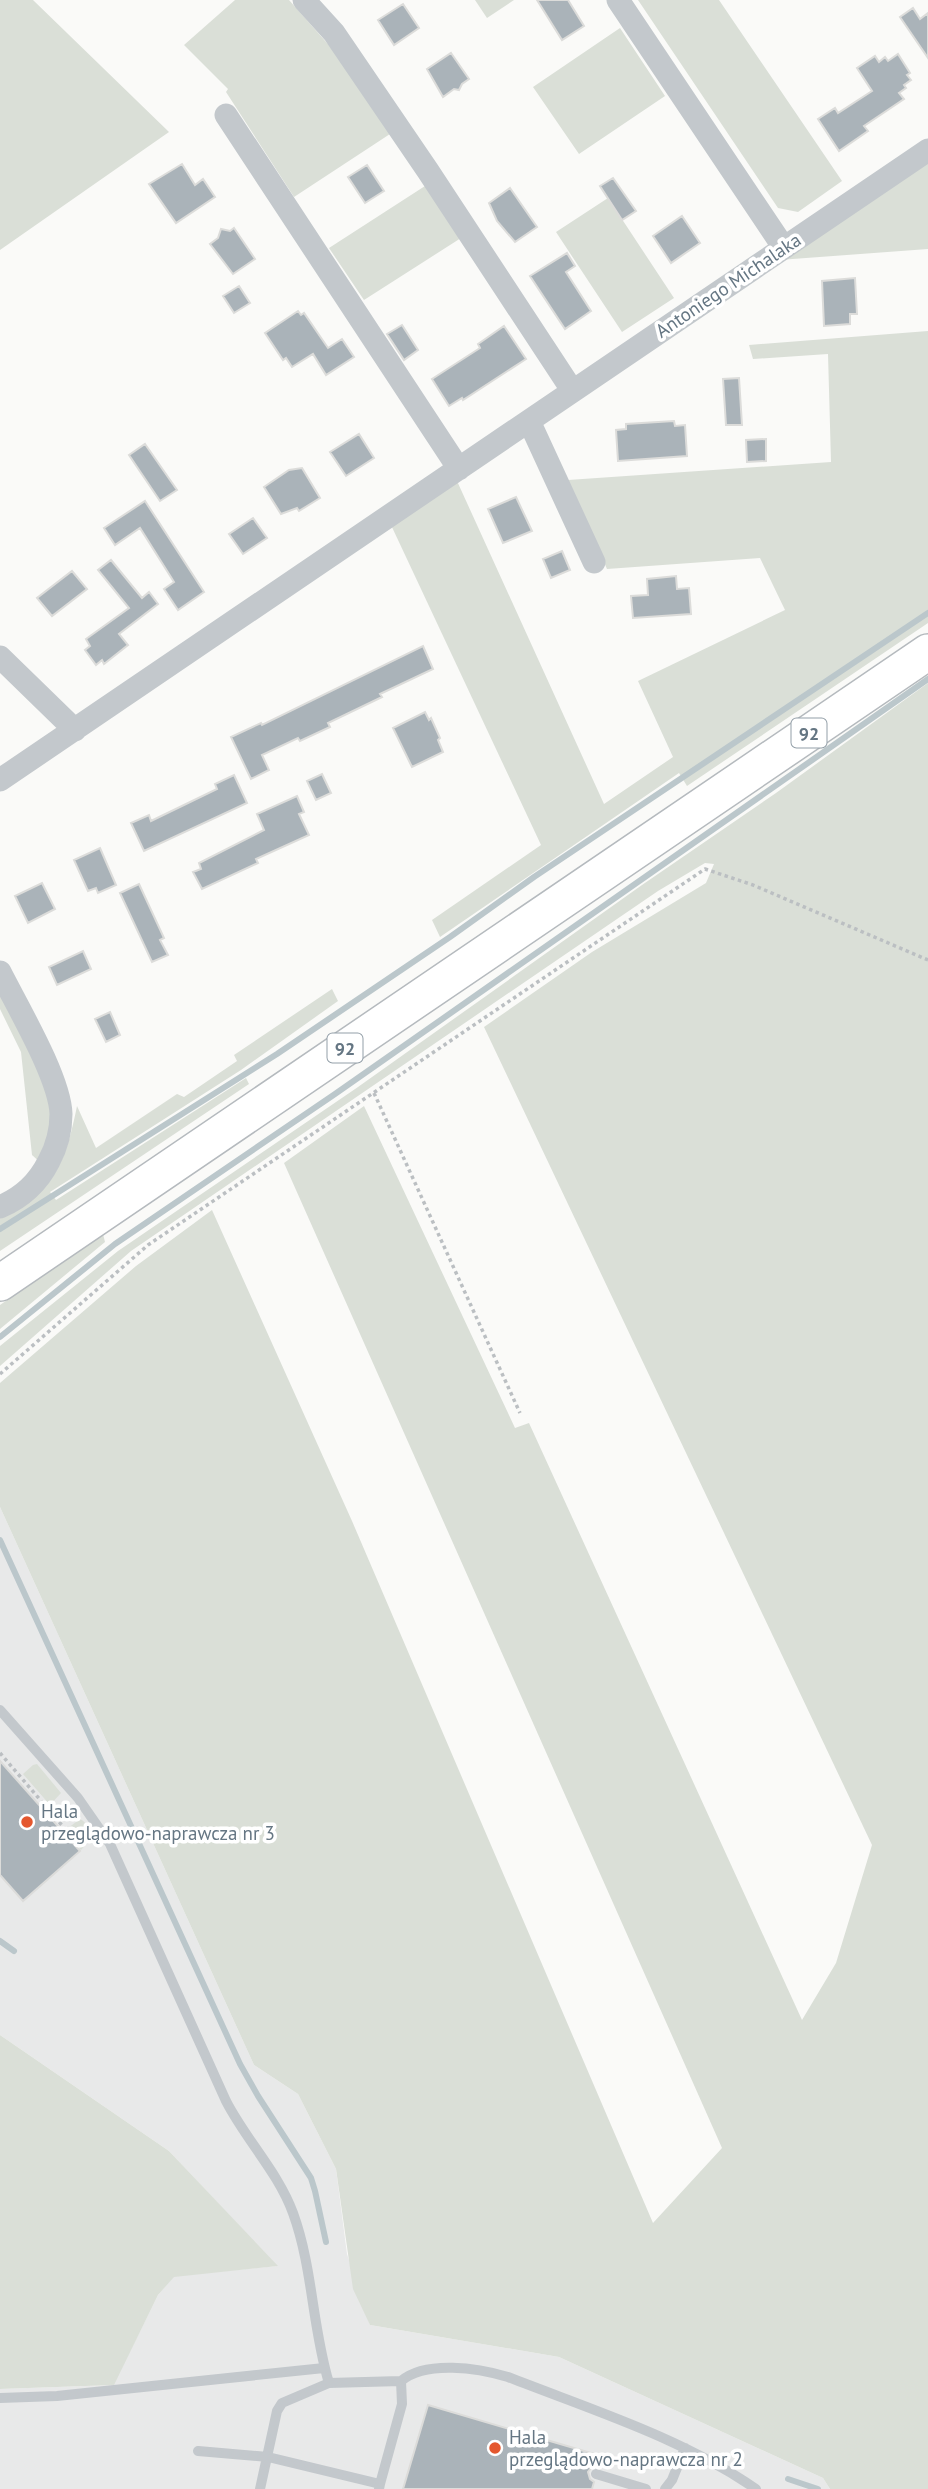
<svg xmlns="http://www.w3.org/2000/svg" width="928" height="2489" font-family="'PT Sans',sans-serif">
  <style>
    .built { fill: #e8e9e9 }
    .green { fill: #dadfd7 }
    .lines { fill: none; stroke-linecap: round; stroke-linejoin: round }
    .stream { stroke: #bbc7cb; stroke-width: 6 }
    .building { fill: #aab3b9; stroke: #dcdcda; stroke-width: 2 }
    .primary-casing { stroke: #b5babe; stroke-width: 38 }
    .path { stroke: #bbbfc2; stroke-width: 3.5; stroke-dasharray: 3.5 3.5; stroke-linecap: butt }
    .lane { stroke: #c3c8cc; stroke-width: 10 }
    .street { stroke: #c3c8cc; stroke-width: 23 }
    .primary { stroke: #fff; stroke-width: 35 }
    .poi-dot { fill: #e4572e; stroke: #fff; stroke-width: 2.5 }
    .labels { text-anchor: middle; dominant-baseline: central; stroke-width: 7; stroke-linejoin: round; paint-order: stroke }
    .shield { fill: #fff; stroke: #939fa8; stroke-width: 2 }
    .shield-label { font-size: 18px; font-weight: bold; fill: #657683 }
    .street-label { font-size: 19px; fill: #657683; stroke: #fff }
    .poi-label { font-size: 19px; fill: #657683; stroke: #fff; text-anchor: start }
  </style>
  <rect width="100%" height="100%" fill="#fafaf8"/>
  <path class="built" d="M0 1507 254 2065 298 2094 336 2169 347 2254 370 2325 559 2357 823 2478 830 2489H0V2389L113 2385 158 2295 174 2276 277 2266 169 2151 0 2035Z"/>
  <path class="green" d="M0 0H33L169 132 0 250Z
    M235 0H289L342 60 390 134 294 197 226 92 228 89 184 45Z
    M475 0H514L487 18Z
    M638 0H719L842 181 798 212 778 208Z
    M620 28 665 96 579 154 533 87Z
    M928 159V249L779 260Z
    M425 186 461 238 364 300 329 248Z
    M608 198 674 298 622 332 556 232Z
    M928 331V623L687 786 679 773 440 937 432 920 541 845 391 525 457 481 604 804 673 757 638 681 785 610 760 558 607 569 568 480 831 462 828 354 753 359 749 345Z
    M928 683V2489H830L823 2478 559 2357 370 2325 353 2289 336 2169 298 2094 254 2065 0 1507V1383L136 1266 212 1210 352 1521 653 2223 722 2148 284 1163 364 1106 515 1428 529 1423 802 2020 836 1963 872 1845 484 1027 592 952 706 883 714 864 705 863 658 891 131 1251 0 1366V1346L118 1251 358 1087 642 885 776 793Z
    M0 985C14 1014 54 1093 53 1123 52 1136 46 1152 43 1165L32 1155 21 1052 0 1009Z
    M332 989 338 1001 241 1070 50 1192 56 1200 246 1078 249 1084 0 1251V1216C10 1211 21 1207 29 1201 61 1180 70 1140 77 1106L96 1148 177 1094 184 1097 237 1061 234 1055Z
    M103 1234 105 1242 0 1329V1305Z
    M37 1764 61 1793 50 1805 23 1774 33 1765Z
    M80 1819C93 1826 90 1841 81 1850L64 1831Z
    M0 2035 169 2151 278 2266 174 2277 158 2295 114 2385 0 2389Z"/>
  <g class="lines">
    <path class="stream" d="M0 1229 277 1054 450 937 534 877 928 613
      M0 1337 115 1244 335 1094 928 679
      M0 1540 240 2064 258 2096 311 2178 315 2191 326 2242
      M0 1941 14 1951
      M788 2479 818 2489"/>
  </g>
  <path class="building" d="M537 0H568L584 26 562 40Z
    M403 4 419 28 394 45 378 20Z
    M913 8 920 19 928 13V58L900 17Z
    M451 53 469 79 462 84 459 90 454 89 443 97 427 69Z
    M898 54 910 73 907 75 911 80 904 85 906 88 899 93 904 99 864 126 868 131 839 151 818 119 835 108 838 113 872 91 857 68 875 56 879 62 885 57 888 61Z
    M182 164 195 185 203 179 215 197 176 223 149 184Z
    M367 165 384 191 365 203 348 177Z
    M613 178 636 211 622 220 600 186Z
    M510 188 537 227 515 242 497 221 489 203Z
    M682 216 700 243 671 263 653 236Z
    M234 228 255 259 233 274 210 244 218 238 221 229 230 231Z
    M567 253 575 266 566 272 591 311 565 329 530 276Z
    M855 278 857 314H850V324L824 326 822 281Z
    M239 286 250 303 234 313 223 296Z
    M298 311 301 315 304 313 328 348 342 339 354 357 326 375 313 354 292 367 286 358 283 360 265 333Z
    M402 325 418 350 404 360 387 334Z
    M504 326 526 359 463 400 462 398 449 406 432 379 480 348 478 344Z
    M739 378 742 425H726L723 379Z
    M674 421 675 426 685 425 687 456 618 461 616 430 626 429V424Z
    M359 434 374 458 346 476 330 452Z
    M766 439V461L747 462 746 440Z
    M145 444 177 490 160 501 129 455Z
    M302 468 320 498 299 511 297 508 281 514 264 487 289 470Z
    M516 497 532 531 503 543 488 509Z
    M145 501 204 592 178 610 164 589 174 582 140 528 115 545 104 528Z
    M253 518 267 538 243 554 229 534Z
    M562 551 570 570 551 578 543 559Z
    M111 560 142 598 149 592 158 604 119 634 128 645 104 664 102 660 96 665 85 650 90 646 86 639 129 608 98 570Z
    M72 571 87 589 52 616 37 598Z
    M676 576 677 589 689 588 691 614 633 618 631 596 648 595 647 579Z
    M423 646 433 669 380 694 382 697 328 723 330 727 300 741 298 738 262 755 269 770 251 779 231 737 261 723 262 725Z
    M425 712 429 720 431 718 440 738 438 740 443 752 412 767 393 728Z
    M322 774 331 793 316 800 307 781Z
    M234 775 247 803 144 851 131 823 149 815 151 821 217 789 215 784Z
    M297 796 304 812 299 814 309 835 256 859 258 863 202 889 193 872 201 869 199 863 264 830 257 814Z
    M100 848 116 885 98 893 96 888 88 891 74 860Z
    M42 883 55 909 28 923 15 896Z
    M139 884 164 938 160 940 168 955 152 962 120 893Z
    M83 951 91 969 57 985 49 967Z
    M110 1012 120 1035 106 1042 95 1019Z
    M0 1761 80 1851 23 1901 0 1875Z
    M428 2405 601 2456 598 2466 591 2468 588 2472 590 2479 594 2482 592 2489H403Z"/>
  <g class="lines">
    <g class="primary-casing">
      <path id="primary" d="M0 1283 928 652"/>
    </g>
    <path class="path" d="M374 1093 520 1413
      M0 1374 148 1245 705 869 753 885 928 960
      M0 1753 66 1830"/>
    <path class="lane" d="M0 1710 78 1798 110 1844 226 2101C246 2140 278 2172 293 2213 313 2268 312 2327 329 2383
      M0 2398 57 2396 324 2368
      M198 2451 268 2457 380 2484 379 2489
      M596 2474 646 2489
      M380 2484 402 2404 401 2381
      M260 2489 277 2411 282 2403 329 2383 401 2381C426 2360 478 2368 508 2377 592 2410 682 2438 756 2489
      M665 2489 672 2480 685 2448"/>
    <path class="street" d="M304 0 334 33 428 171 572 390
      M618 0 784 248
      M226 115 459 469
      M529 421 594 562
      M0 657 75 730
      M0 780 928 150
      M0 972C17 1006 60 1078 61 1114 61 1131 57 1146 49 1161 38 1183 23 1197 0 1207"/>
    <use href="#primary" class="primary"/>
  </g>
  <g class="poi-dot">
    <circle cx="27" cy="1822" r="7"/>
    <circle cx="495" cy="2448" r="7"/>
  </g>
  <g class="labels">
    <g class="shield">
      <rect x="791.5" y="718.5" width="35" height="29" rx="5"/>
      <rect x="327.5" y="1033.5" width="35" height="29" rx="5"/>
    </g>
    <g class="shield-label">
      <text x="809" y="733">92</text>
      <text x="345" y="1048">92</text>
    </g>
    <g class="street-label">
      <text transform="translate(728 285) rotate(-34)">Antoniego Michalaka</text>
    </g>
    <g class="poi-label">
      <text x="41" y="1811">Hala<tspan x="41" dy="22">przeglądowo-naprawcza nr 3</tspan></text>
      <text x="509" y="2437">Hala<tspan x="509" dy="22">przeglądowo-naprawcza nr 2</tspan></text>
    </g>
  </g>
</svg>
